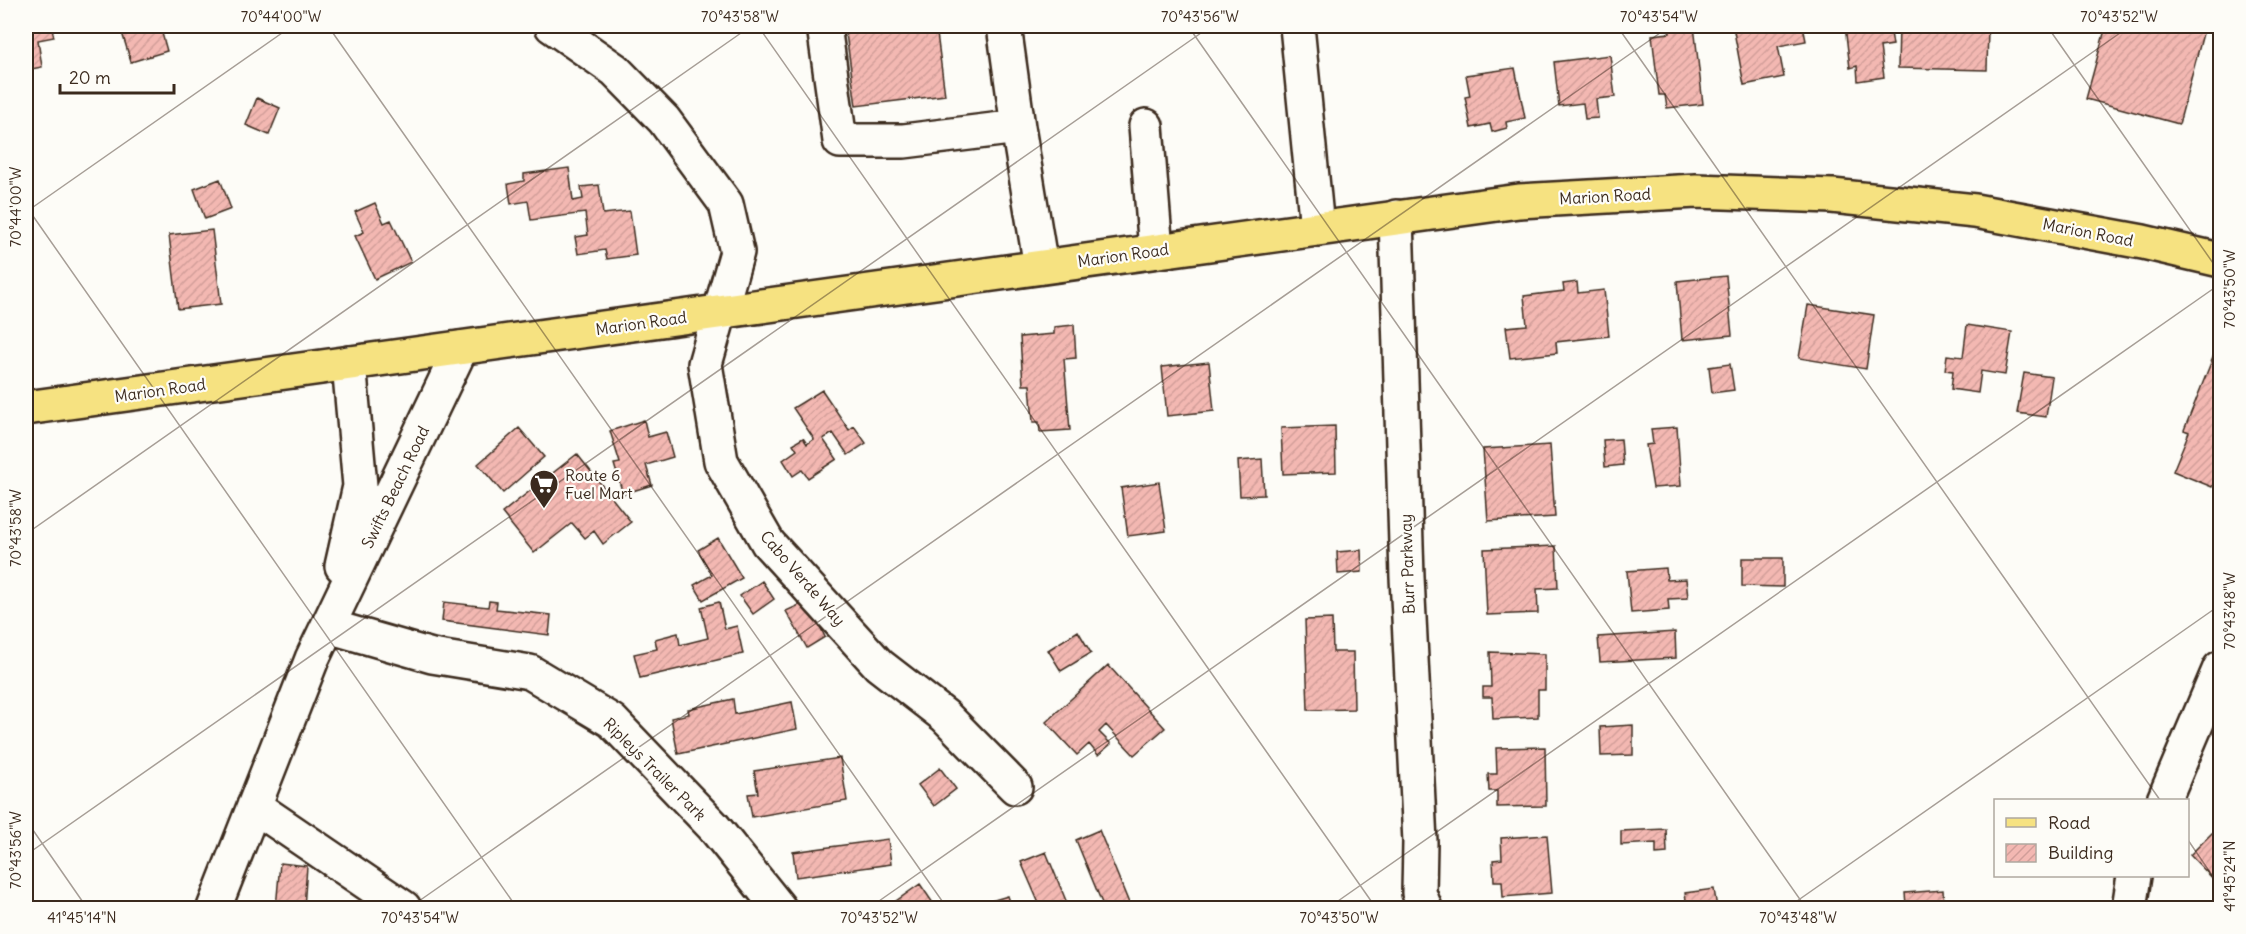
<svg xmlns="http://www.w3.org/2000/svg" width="2246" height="934" font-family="Delius,sans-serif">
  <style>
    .building { fill: url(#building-hatch); stroke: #3b2a1e; stroke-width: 1.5 }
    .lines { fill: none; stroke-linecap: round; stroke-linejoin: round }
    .minor-casing { stroke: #3b2a1e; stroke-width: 38 }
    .major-casing { stroke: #3b2a1e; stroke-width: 38 }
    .minor { stroke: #fdfcf7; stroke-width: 33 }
    .major { stroke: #f6e281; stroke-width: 33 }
    .ticks { fill: none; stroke: #3b2a1e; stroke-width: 1.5; stroke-opacity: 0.45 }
    .labels { text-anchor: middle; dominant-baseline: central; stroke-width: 4.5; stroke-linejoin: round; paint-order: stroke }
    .street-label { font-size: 16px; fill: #3b2a1e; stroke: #fdfcf7 }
    .poi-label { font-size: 16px; fill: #3b2a1e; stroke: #fdfcf7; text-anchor: start }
    .neatline { fill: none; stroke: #3b2a1e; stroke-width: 2 }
    .ticks-label { font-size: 15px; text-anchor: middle; fill: #3b2a1e }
  </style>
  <defs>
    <pattern id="building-hatch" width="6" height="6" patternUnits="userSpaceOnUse" patternTransform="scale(1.5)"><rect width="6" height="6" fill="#f3b8b2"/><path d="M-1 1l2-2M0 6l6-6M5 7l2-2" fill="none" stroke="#d19e99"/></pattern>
  </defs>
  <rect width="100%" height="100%" fill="#fdfcf7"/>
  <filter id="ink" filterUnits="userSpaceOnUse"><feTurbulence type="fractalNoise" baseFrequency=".0167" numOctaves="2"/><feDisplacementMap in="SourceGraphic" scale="12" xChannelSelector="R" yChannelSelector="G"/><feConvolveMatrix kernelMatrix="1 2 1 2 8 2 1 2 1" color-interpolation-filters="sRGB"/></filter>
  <g filter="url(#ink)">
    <path class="building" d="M51 26 54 37 38 40 42 67 26 70V27Z
      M120 26H160L167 51 131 62Z
      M845 26H936L945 95 856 106Z
      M1669 26H1694L1703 104 1667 108 1665 95H1659L1652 35 1670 33Z
      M1733 26H1803L1806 41 1778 46 1784 77 1744 85Z
      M1845 26H1890L1893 45 1880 47 1884 77 1858 81 1857 66 1850 68Z
      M1899 26H1988L1987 70 1898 68Z
      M2106 26H2205L2179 124 2086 99Z
      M1610 55 1615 97 1596 99 1598 118 1585 119 1583 103 1559 106 1554 62Z
      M1515 68 1525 118 1506 122 1507 128 1492 132 1490 124 1471 128 1465 97 1470 96 1466 75Z
      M257 98 280 108 269 135 246 125Z
      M569 168 573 201 583 199 581 187 599 185 603 214 630 211 636 255 607 259 605 250 578 254 575 237 588 235 585 213 531 220 528 201 511 204 508 184 524 181V174Z
      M220 179 231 209 205 219 194 189Z
      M375 203 384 223 391 220 411 262 375 279 355 236 364 232 355 212Z
      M212 230 221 304 178 309 169 235Z
      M1726 276 1732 335 1682 340 1677 281Z
      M1577 282 1578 293 1604 290 1609 336 1556 342 1557 353 1510 358 1506 327 1527 325 1524 296 1564 291 1563 284Z
      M1808 305 1874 315 1866 369 1799 358Z
      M1074 325 1076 358 1064 359 1070 430 1040 432 1039 422H1033L1030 385H1023L1020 337 1054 334V327Z
      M1967 325 2012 332 2005 375 1981 371 1978 393 1951 389 1953 371 1945 370 1947 355 1963 357Z
      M2220 340V467L2212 487 2173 471 2189 432 2184 430Z
      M1209 362 1214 411 1167 416 1162 367Z
      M1730 364 1734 390 1712 393 1709 367Z
      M2024 373 2052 377 2046 417 2017 413Z
      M822 390 849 430 854 426 866 443 848 455 833 433 823 439 837 459 808 478 802 470 793 476 783 460 797 450 793 444 803 438 807 444 814 439 793 408Z
      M644 420 648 437 666 432 673 457 646 465 652 485 623 494 614 464 620 463 610 431Z
      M1335 426 1336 472 1283 474 1281 428Z
      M1677 427 1681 486 1653 488 1646 445 1653 444 1651 429Z
      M519 428 544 457 503 493 478 464Z
      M1621 439 1623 465 1605 467 1603 440Z
      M1550 445 1555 517 1488 521 1483 449Z
      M577 454 631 522 603 544 594 531 585 538 572 523 534 553 502 513Z
      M1262 459 1264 495 1240 496 1238 461Z
      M1159 482 1166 531 1128 536 1121 488Z
      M718 538 742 578 703 600 694 585 712 575 698 550Z
      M1556 546 1558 588 1537 589 1538 613 1487 615 1484 549Z
      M1361 550 1362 572 1338 574 1337 552Z
      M1742 558H1783V587L1742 586Z
      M1666 568 1667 580 1686 579 1688 598 1668 599 1669 610 1631 613 1627 571Z
      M762 581 774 599 753 614 740 596Z
      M489 601 497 602 496 609 551 615 549 635 442 621 444 602 488 607Z
      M808 601 825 637 807 648 786 611Z
      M719 602 725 629 737 626 743 654 640 678 634 654 657 649 655 639 678 633 680 645 708 638 701 607Z
      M1332 619 1333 652H1353L1354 709 1308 710 1305 620Z
      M1078 631 1091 653 1061 671 1048 650Z
      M1675 632 1676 658 1600 662 1598 637Z
      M1490 652 1545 654V690H1538V717L1493 719 1492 697H1483V687H1491Z
      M1108 665 1165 728 1134 755 1106 725 1099 732 1111 744 1098 755 1089 744 1077 755 1046 722Z
      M733 699 735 714 792 702 797 729 678 754 671 718 689 714 688 709Z
      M1633 725V755L1601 756 1600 727Z
      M1545 747 1546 806 1497 807V791H1489L1488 774H1497L1496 748Z
      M840 758 847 801 752 817 748 794 758 793 754 771Z
      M940 768 956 789 934 806 918 785Z
      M2220 825V886L2190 855Z
      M1666 829 1667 853 1656 854V843L1621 845V831Z
      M1099 830 1131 908H1104L1076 840Z
      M1547 835 1552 893 1503 897 1502 881H1494L1493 860 1502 859 1501 838Z
      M888 839 891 864 796 877 793 852Z
      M1046 852 1069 908H1041L1021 862Z
      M280 863 307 866 304 908H276Z
      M920 884 933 903 925 908H886Z
      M1714 889 1717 908H1687L1685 893Z
      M1943 890 1944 908H1846L1906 904 1905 893Z
      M1008 896 1012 908H986L984 903Z
      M349 904 373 905V908H349Z"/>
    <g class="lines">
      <g class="minor-casing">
        <path id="minor" d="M552 26 615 70 664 120 726 204 737 252 705 364 721 461 768 543 879 665 945 716 1015 787
          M824 26 840 141H904L1018 127
          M1004 26 1018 127 1041 267
          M1297 26 1317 228
          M1146 126 1156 251
          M1396 217 1407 577 1420 842 1419 893 1425 908
          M342 566 360 486 349 363
          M328 626 432 656 530 672 612 721 713 826 779 908
          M2164 800 2220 668
          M254 806 404 908
          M214 908 312 659 461 348
          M2129 908 2134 876"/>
      </g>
      <g class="major-casing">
        <path id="major" d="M26 408 1519 201 1696 191 1832 196 1975 211 2143 242 2220 260"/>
      </g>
      <use href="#minor" class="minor"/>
      <use href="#major" class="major"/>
    </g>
  </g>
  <path class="ticks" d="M328 26 947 908M758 26 1376 908M1188 26 1806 908M1617 26 2160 800M2047 26 2220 273M26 206 517 908M26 212 292 26M26 534 751 26M26 820 87 908M2188 840 2220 887M26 855 1211 26M409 908 1670 26M869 908 2130 26M1328 908 2220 284M1787 908 2220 605"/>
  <defs>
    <g id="supermarket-pin" transform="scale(1.5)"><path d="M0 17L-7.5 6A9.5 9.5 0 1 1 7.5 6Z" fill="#3b2a1e" stroke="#fdfcf7"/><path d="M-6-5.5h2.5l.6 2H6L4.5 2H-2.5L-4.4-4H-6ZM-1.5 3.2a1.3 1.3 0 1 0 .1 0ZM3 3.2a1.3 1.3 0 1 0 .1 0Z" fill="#fff"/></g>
  </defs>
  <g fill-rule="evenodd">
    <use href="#supermarket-pin" x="544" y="484"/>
  </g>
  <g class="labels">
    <g class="street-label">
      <text transform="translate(1605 196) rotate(-3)">Marion Road</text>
      <text transform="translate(2088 232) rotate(11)">Marion Road</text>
      <text transform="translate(1123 255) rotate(-8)">Marion Road</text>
      <text transform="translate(641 323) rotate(-8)">Marion Road</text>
      <text transform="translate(160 390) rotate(-8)">Marion Road</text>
      <text transform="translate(395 487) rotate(-64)">Swifts Beach Road</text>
      <text transform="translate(1407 564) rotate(-92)">Burr Parkway</text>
      <text transform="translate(803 578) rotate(49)">Cabo Verde Way</text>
      <text transform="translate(655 769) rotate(45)">Ripleys Trailer Park</text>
    </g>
    <g class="poi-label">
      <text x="565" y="475">Route 6<tspan x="565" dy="18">Fuel Mart</tspan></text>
    </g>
  </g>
  <rect width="2246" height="934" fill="none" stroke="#fdfcf7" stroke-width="66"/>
  <rect x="1994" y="799" width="195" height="78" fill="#fdfcf7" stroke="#afa8a0" stroke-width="1.5"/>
  <rect x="2006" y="818" width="30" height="9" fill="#f6e281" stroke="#afa8a0" stroke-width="1.5"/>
  <text x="2048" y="829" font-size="18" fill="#3b2a1e">Road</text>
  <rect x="2006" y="844" width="30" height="18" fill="url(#building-hatch)" stroke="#afa8a0" stroke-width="1.5"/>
  <text x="2048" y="859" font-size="18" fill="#3b2a1e">Building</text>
  <path d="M60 84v9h114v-9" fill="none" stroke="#3b2a1e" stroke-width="3"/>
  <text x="69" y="84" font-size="18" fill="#3b2a1e" stroke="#fdfcf7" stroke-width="4.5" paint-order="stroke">20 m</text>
  <rect x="33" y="33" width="2180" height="868" class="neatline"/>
  <g class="ticks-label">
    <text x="281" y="22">70°44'00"W</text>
    <text x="740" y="22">70°43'58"W</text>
    <text x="1200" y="22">70°43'56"W</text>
    <text x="1659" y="22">70°43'54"W</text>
    <text x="2119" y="22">70°43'52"W</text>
    <text transform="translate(16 207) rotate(-90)" y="5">70°44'00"W</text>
    <text transform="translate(2230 289) rotate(-90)" y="5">70°43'50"W</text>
    <text transform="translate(16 528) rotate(-90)" y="5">70°43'58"W</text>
    <text transform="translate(2230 611) rotate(-90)" y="5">70°43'48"W</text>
    <text transform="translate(16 850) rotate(-90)" y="5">70°43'56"W</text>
    <text transform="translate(2230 876) rotate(-90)" y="5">41°45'24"N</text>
    <text x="82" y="923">41°45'14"N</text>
    <text x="420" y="923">70°43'54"W</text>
    <text x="879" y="923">70°43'52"W</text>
    <text x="1339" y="923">70°43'50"W</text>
    <text x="1798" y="923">70°43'48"W</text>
  </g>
</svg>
